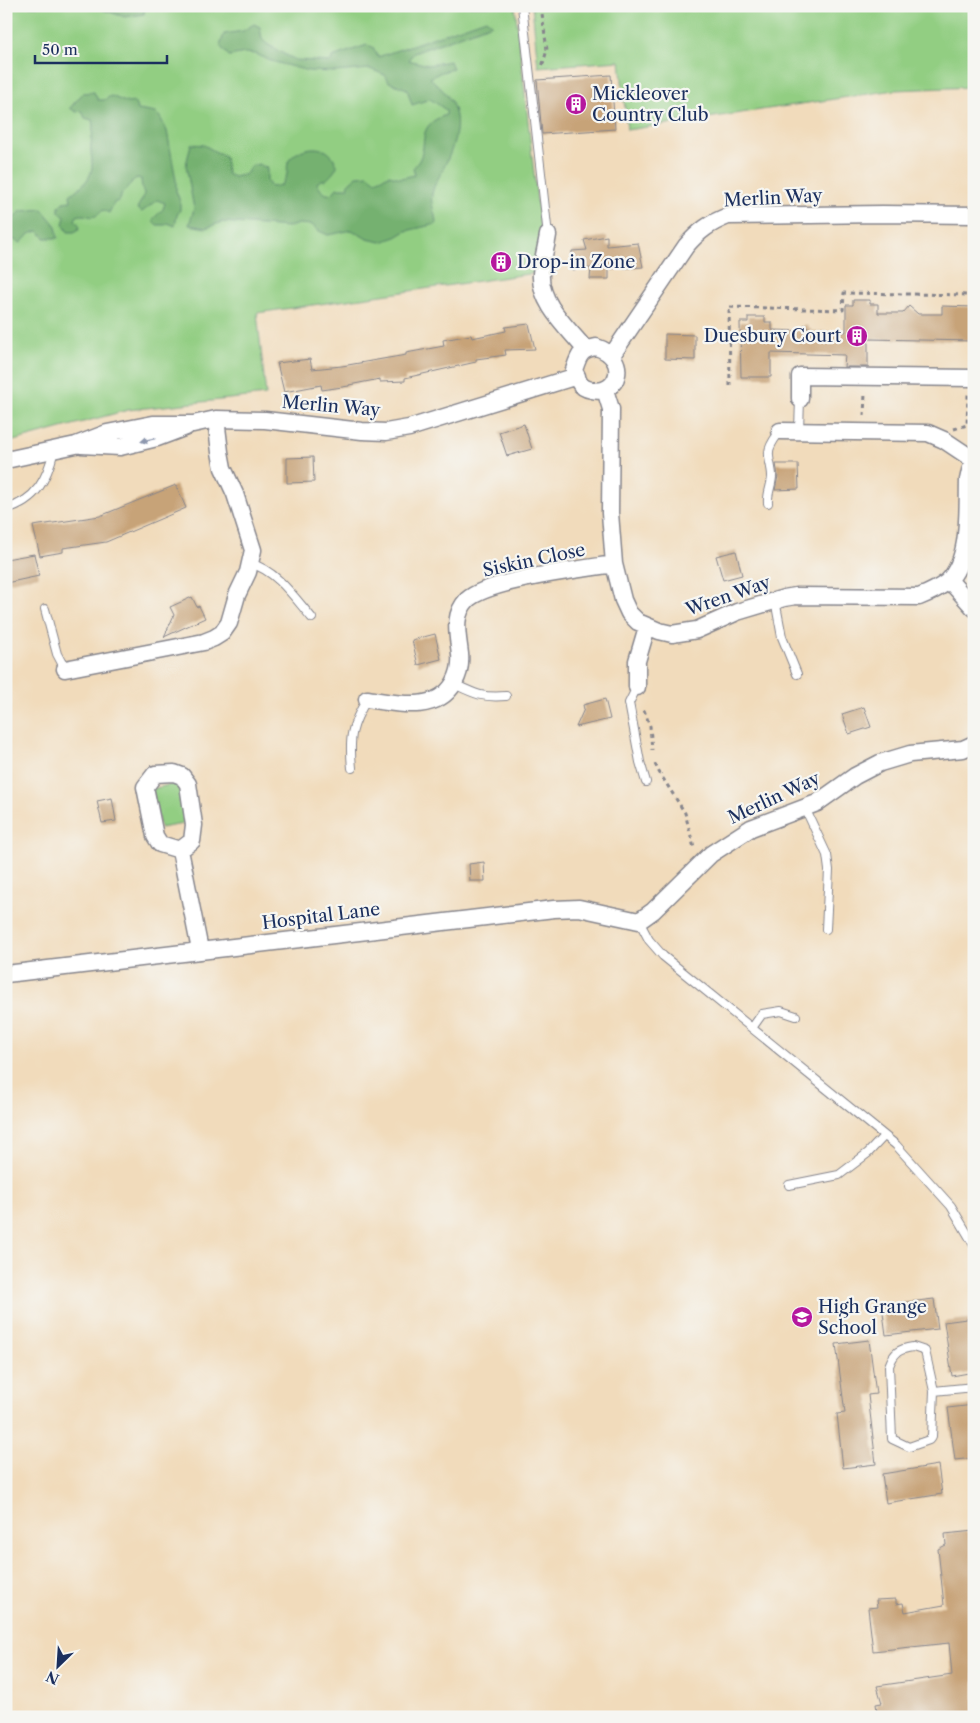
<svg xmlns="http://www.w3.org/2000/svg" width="980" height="1723" font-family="'Libre Caslon Text',serif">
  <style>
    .green { fill: #92ce82; stroke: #567e70 }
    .forest { fill: #75b170; stroke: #487067 }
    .building { fill: #c7a378 }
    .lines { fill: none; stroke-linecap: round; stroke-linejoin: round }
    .lane-casing { stroke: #86858c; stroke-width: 10 }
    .street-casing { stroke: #86858c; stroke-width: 19 }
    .path { stroke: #86858c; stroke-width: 3; stroke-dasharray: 4 4; stroke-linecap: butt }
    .lane { stroke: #fff; stroke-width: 8 }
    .street { stroke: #fff; stroke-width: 16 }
    .oneway { fill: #8d97ae }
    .labels { text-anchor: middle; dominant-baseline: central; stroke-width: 4.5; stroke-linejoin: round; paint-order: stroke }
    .poi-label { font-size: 18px; fill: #1b2f5e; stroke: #f6f6f2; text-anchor: start }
    .street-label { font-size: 18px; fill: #1b2f5e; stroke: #f6f6f2 }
  </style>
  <rect width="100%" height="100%" fill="#f6f6f2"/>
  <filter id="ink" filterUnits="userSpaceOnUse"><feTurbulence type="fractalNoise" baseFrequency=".02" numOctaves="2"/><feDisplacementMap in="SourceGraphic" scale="10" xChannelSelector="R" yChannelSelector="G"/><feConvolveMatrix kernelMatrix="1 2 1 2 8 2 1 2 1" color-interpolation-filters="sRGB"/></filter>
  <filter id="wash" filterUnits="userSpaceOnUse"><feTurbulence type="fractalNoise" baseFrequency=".0096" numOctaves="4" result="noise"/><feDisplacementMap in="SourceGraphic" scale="20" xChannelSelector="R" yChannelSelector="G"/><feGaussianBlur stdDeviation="1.12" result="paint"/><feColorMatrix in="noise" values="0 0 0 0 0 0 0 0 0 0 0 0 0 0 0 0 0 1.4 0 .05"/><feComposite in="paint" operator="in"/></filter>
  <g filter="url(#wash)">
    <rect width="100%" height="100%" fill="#f1dbbb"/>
    <path class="green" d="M6 6H515L541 235 535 273 257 313 266 395 128 410 6 443Z
      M532 6H974V87L895 90 627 130 620 61 538 67Z
      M177 783 181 785 187 821 183 824 160 828 152 789Z"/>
    <path class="forest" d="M91 6H145L144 14 125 17Z
      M486 19 492 24 414 53 408 60 428 65 450 61 453 69 441 72 430 78C440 87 452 98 455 112 460 128 452 151 445 165 441 175 434 183 432 194 430 204 436 214 436 224L406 231 396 237 381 242 367 239 352 230 328 235 319 231 312 225 299 224 289 227 222 222 206 228 189 225 194 209 186 165 191 144 204 145 225 157 227 174 234 177 246 174 251 166 259 164 267 168V181L271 187 281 185C283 181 286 178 287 174 288 169 286 164 290 159 302 145 327 143 335 161 337 165 338 165 336 168 334 173 329 177 326 180H321L317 183 320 189 326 194H332L337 188H348L349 183 357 176 368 175 376 181 389 175 401 178 415 175 413 168C434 148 410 127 446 115V110L430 99 412 105 407 89 389 82 385 75 370 69 335 72 308 71 271 61 256 54 245 53 229 56 220 46 224 34 243 31 254 24 260 27 262 39 267 44 282 53 296 60 331 62 332 57 367 45 373 47 378 57Z
      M94 92 98 100H104L111 96 128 103 134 102 138 110 156 113 160 117 167 131 176 180V191L180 201V210L177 215 175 226 168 223 165 225H157L152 220 163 209 165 203 157 200 142 212 137 208 143 198 144 193 142 189 141 179 137 178C130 181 129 189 122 193L120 200 114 203 109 213 103 210C92 223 88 212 77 216L75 220 80 226 78 230 74 232H68L63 224 65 217 59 212V207L63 202 71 201 70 195C80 187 93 179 92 164 92 157 90 150 91 144 92 136 94 128 92 120L85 118 82 111 76 112 70 108 83 93Z
      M42 209 56 226 58 238H45L38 231 29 234 21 243 6 236V215L13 218 21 211Z"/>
    <g id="blocks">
      <path class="building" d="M611 75 615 129 542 134 537 80Z
        M607 236V246L638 243 643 267 609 269V279H590L591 268 572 270V251L587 250 584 240Z
        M853 300H870V304H878V313H903L909 306 918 314H942V306L974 307V341L868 339V367H844L845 355 771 353V377H741L740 322H748V317H765V322H772V330L798 331 805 324 812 331 846 332V305H853Z
        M529 324 535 349 505 350 506 355 476 359V362L405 378V381L380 382V379L349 385V386L322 390 321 385 284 392 277 363 310 359 312 369 342 366 406 355V353L444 346 443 340 471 335 472 338 506 331 505 327Z
        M665 334 695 335V360L665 359Z
        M524 424 532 449 507 456 499 432Z
        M313 457 314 482 287 483V458Z
        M776 464H798L799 489 775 490 778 476Z
        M176 485 186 508 106 542 63 548V552L40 556 33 526 100 516Z
        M736 551 742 575 723 580 716 556Z
        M34 554 39 576 6 583V559Z
        M192 597 197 607 199 606 205 618 164 637 174 615 170 607Z
        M435 634 441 659 418 665 412 640Z
        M605 699 610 719 576 727 584 709 583 705Z
        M864 707 871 727 849 734 842 714Z
        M112 798 116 821 102 823 97 801Z
        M484 862 485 881H470L469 864Z
        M934 1299 938 1329 886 1335 882 1305Z
        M974 1318V1372L952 1376 944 1322Z
        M869 1340 876 1394 868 1395 876 1464 843 1468 837 1414 845 1413 836 1344Z
        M974 1405V1458L955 1460 948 1408Z
        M938 1465 942 1494 886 1503 882 1474Z
        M974 1531V1717H878L876 1704 882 1703 877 1686 952 1675 949 1643 873 1651 868 1608 877 1607 876 1600 896 1599V1604L903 1603 905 1612 944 1605 938 1549 946 1545 945 1534Z"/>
    </g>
  </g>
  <g filter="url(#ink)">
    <use href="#blocks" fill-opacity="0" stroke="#86858c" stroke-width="1"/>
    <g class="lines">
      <g class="lane-casing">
        <path id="lane" d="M522 6 548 235
          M799 430 800 399
          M768 503C767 493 772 485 772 476 772 468 768 458 769 452 769 445 776 437 780 431
          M6 509C37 500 47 479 54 450
          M250 563C277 571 294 597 312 618
          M775 600 782 637 797 674
          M45 609 57 654 65 669
          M454 684C475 694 482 698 506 696
          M637 687 629 703 640 762 646 782
          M352 768C349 737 351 726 367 699
          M805 808 827 855 829 870 826 929
          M639 921 649 940 663 956 896 1145 951 1206 974 1245
          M752 1028 762 1014 781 1011 796 1016
          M789 1185 839 1175 868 1153 884 1136
          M913 1347 925 1351 934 1391 932 1436 929 1440 909 1447 892 1439 889 1366C894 1352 899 1349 913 1347Z
          M934 1391 974 1387"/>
      </g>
      <g class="street-casing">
        <path id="street" d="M548 235C546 248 542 261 541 274 539 303 568 328 585 349
          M596 347C631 358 618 396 592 390 586 389 581 386 579 382 577 378 576 374 574 370 579 355 580 350 596 347Z
          M612 355 686 246C699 231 710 223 728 216L882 214 974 215
          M605 390 611 409 610 513 614 564 623 600 629 613 638 622 659 631 672 634 697 630 737 612 784 598 796 596 919 597C929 593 938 589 947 582 971 559 967 511 968 480L970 471 974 460
          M800 399V376L974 378
          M780 431 928 433 944 440 974 460
          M81 445 120 447 157 438 186 427
          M6 460 76 445 107 433 153 424H193L216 419 265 420 362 431 386 432 409 428 577 376
          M949 580 974 608
          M65 669 204 642 214 638 222 633 229 623 237 595 248 572 253 550 235 494 223 468 220 452 216 419
          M637 687V661L647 627
          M367 699C395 703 436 714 454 683 459 674 461 664 460 654 458 635 452 616 467 600 488 580 582 569 614 564
          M180 850 192 841 194 825 188 784 182 776 174 773 155 774 145 787 155 836 160 844 180 850 200 950
          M6 974 554 909 579 908 639 921 653 911 711 854 751 828 817 803 855 776 880 763 910 754 963 749 974 744"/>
      </g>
      <path class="path" d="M541 6 547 50 542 67
        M730 386 729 307 843 310 844 293 974 295
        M864 416 865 393
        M954 429 967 425 968 393
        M644 710 650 726 652 750
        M655 764 659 772 685 813 694 848"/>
      <use href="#lane" class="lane"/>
      <use href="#street" class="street"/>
    </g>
    <defs><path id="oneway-solid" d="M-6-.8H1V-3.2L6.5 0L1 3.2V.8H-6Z" transform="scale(1.25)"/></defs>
    <use class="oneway" href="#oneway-solid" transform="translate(148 440) rotate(167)"/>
  </g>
  <defs>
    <g id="building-disc" transform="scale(1.125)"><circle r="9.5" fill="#b5179e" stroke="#f6f6f2"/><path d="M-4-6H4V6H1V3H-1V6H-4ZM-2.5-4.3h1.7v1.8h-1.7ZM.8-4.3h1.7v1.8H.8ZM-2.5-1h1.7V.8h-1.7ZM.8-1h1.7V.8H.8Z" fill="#fff"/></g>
    <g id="school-disc" transform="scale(1.125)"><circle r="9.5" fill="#b5179e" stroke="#f6f6f2"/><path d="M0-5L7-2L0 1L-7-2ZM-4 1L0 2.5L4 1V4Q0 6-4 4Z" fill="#fff"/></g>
  </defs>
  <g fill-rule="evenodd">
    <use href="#building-disc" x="576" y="104"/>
    <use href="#building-disc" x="501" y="262"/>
    <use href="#building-disc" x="857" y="336"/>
    <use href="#school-disc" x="802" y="1317"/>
  </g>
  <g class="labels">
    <g class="poi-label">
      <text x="592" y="94">Mickleover<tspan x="592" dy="21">Country Club</tspan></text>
      <text x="517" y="262">Drop-in Zone</text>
      <text x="841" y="336" text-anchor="end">Duesbury Court</text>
      <text x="818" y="1307">High Grange<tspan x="818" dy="21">School</tspan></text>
    </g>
    <g class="street-label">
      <text transform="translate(773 198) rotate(-3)">Merlin Way</text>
      <text transform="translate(331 406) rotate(5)">Merlin Way</text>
      <text transform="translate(534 560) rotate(-12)">Siskin Close</text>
      <text transform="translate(728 596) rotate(-19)">Wren Way</text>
      <text transform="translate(774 798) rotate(-25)">Merlin Way</text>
      <text transform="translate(321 916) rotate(-7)">Hospital Lane</text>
    </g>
  </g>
  <rect width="980" height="1723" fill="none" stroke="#f6f6f2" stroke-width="25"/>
  <g transform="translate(58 1666) rotate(205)" stroke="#f6f6f2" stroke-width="4" paint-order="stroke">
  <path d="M0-4L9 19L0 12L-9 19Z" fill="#1b2f5e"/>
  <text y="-8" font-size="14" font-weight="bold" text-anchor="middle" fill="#1b2f5e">N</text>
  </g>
  <path d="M35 55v8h132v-8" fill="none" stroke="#1b2f5e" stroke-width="2.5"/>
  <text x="42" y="55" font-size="15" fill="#1b2f5e" stroke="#f6f6f2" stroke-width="4" paint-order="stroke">50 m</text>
</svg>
